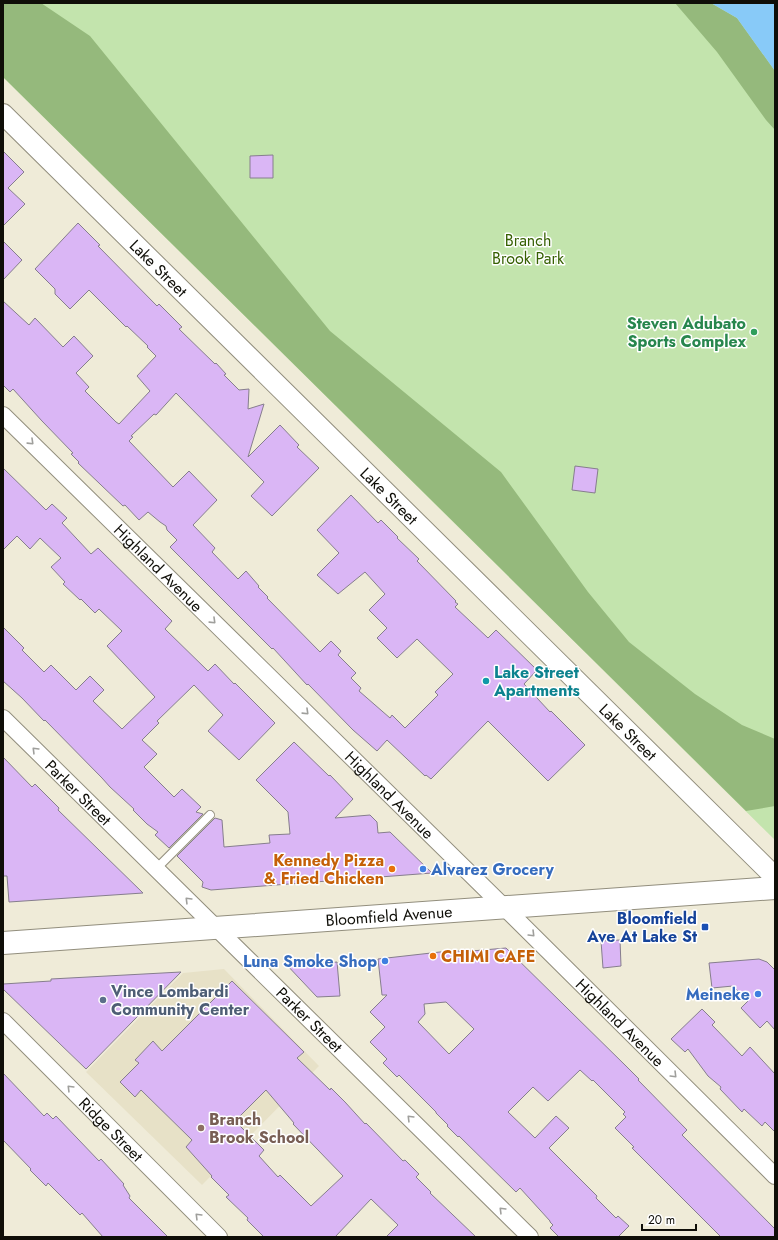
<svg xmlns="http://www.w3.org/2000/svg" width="778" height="1240" font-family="Jost,sans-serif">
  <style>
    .built { fill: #e7e1c7 }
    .green { fill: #c3e4ad }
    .forest { fill: #95b97c }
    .water { fill: #88caf8 }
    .building { fill: #dab6f5; stroke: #867e8d; fill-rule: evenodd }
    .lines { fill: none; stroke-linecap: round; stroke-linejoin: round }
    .service-casing { stroke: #928e7d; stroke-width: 10 }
    .minor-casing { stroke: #928e7d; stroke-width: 18 }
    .tertiary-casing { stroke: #928e7d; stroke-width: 22 }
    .primary-casing { stroke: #928e7d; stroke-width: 24 }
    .service { stroke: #fff; stroke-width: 8 }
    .minor { stroke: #fff; stroke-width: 16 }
    .tertiary { stroke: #fff; stroke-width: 20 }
    .primary { stroke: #fff; stroke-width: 22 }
    .oneway { stroke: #9f9f9c }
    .leisure-dot { fill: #2e9e5b; stroke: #fff; stroke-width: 1.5 }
    .culture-dot { fill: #0f9aa8; stroke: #fff; stroke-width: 1.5 }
    .food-dot { fill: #e8710a; stroke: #fff; stroke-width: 1.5 }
    .shop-dot { fill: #3f7fe0; stroke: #fff; stroke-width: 1.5 }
    .transit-dot { fill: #1a4fb4; stroke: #fff; stroke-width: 1.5 }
    .service-dot { fill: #5c6f8a; stroke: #fff; stroke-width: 1.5 }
    .education-dot { fill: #8d6e63; stroke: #fff; stroke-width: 1.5 }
    .labels { text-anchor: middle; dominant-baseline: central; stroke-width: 3; stroke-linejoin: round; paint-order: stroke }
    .park-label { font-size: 16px; fill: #366002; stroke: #fff }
    .street-label { font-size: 16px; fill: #0f0e08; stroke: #fff }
    .leisure-label { font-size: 16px; font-weight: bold; fill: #27864d; stroke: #fff; text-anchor: end }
    .culture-label { font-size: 16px; font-weight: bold; fill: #0d838f; stroke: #fff; text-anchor: start }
    .food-label { font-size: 16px; font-weight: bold; fill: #c56008; stroke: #fff; text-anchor: end }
    .shop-label { font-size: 16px; font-weight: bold; fill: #366cbe; stroke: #fff; text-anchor: end }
    .transit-label { font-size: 16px; font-weight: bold; fill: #164399; stroke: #fff; text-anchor: end }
    .service-label { font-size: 16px; font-weight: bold; fill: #4e5e75; stroke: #fff; text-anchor: start }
    .education-label { font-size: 16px; font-weight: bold; fill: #785e54; stroke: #fff; text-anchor: start }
  </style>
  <rect width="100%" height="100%" fill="#efebd8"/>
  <path class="built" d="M224 969 319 1066 202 1185 86 1072 183 973Z"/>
  <path class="green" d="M3 3H775V840L3 77Z"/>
  <path class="forest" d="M3 3H41L90 36 330 331 501 472 588 592 629 642 695 694 742 725 775 739V806L746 811 3 77Z
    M675 3H711L737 18 775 71V130L766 120 717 52Z"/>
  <path class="water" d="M711 3H775V71L737 18Z"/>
  <path class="building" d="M3 151 24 172 8 188 25 204 3 226Z
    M273 155V178H250V156Z
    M78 223 100 245 98 246 157 306 159 304 182 327 179 329 215 364 216 363 226 374 224 375 239 390 249 389 248 409 264 404 248 457 280 425 299 445 297 447 319 468 272 516 251 496 264 482 176 393 156 415 154 414 131 436 133 437 129 441 173 487 189 471 217 500 193 525 215 548 212 552 238 579 246 571 259 586 258 587 268 597 267 598 320 652 331 641 341 651 338 655 356 673 351 678 361 688 359 691 390 718 392 715 405 728 438 695 435 692 453 674 417 639 397 658 377 638 387 628 369 610 385 594 365 572 338 594 317 575 339 553 317 530 351 495 378 523 381 520 398 537 397 538 419 559 417 561 456 601 455 602 458 604 455 607 488 638 496 630 537 670 524 684 550 712 551 711 585 745 548 781 488 721 431 779 426 775 425 776 387 740 377 751 353 730 308 684 307 685 273 648 272 649 170 547 177 540 167 530 166 526 160 522 148 512 139 520 125 505 123 506 78 463 79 462 71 454 73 453 42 421 13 389 10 392 3 385V301L29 325 35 318 63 347 74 336 93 356 76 373 89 387 85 391 116 422 119 424 150 391 137 376 156 356 147 347 148 346 127 326 126 327 89 290 70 309 55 294V289L35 269Z
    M3 241 22 260 3 280Z
    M575 466 598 469 595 493 572 490Z
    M3 468 46 510 52 504 67 518 62 523 91 554 98 548 160 609 172 621 165 629 208 671 215 664 234 684 235 683 275 723 239 760 208 731 223 715 194 685 157 721 159 723 142 740 157 754 144 767 174 797 182 789 201 807 196 812 203 814 169 848 155 835 158 832 147 824 133 810 134 809 110 787 102 778 45 720 44 721 22 698 3 681V627L24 648 22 650 44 672 51 665 76 690 90 676 104 690 93 701 122 729 155 697 107 646 122 631 99 609 95 613 81 599 80 600 63 584 65 582 51 567 61 558 40 538 30 549 17 536 3 550Z
    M294 742 329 776 330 775 353 799 335 818 370 815 377 822 378 833 390 832 432 873 211 890 202 887 203 882 177 856 215 818 222 820 224 847 270 843 269 835 290 834 288 812 256 780Z
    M3 757 32 787 35 784 59 808 58 810 143 893 9 902 7 876H3Z
    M620 940 621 966 603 968 601 941Z
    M506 948 626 1066 639 1079 638 1080 687 1130 682 1135 775 1229V1237H721L632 1148 634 1147 615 1128 626 1117 623 1114 625 1112 593 1080 592 1081 580 1070 548 1101 533 1087 508 1112 535 1138 556 1116 569 1128 549 1148 597 1196 596 1198 616 1218 618 1216 629 1226 618 1237H559L550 1228 553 1225 550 1222V1221L520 1188 516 1192 459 1136 458 1137 447 1126 448 1125 436 1113V1112L399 1075 397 1077 383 1063 387 1059 370 1042 385 1027 370 1012 387 995H382L378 959 440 952 459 951 460 952ZM446 1002 474 1029 449 1054 418 1022 425 1014 424 1004Z
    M759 959 767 962 775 970V1030L767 1021 760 1028 741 1008 748 1001 733 986 712 988 709 963Z
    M315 961 316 964 337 962 340 996 317 997 284 962Z
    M181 972 86 1069 3 989V984L51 981V979Z
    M232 981 304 1052 297 1058 330 1090 331 1088 345 1102 365 1124 366 1123 403 1161 405 1160 419 1174 416 1177 431 1192 430 1193 476 1237H386L398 1225 371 1199 335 1237H264L247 1220 248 1218 226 1197 229 1195 211 1177 212 1176 186 1147 192 1140 141 1090 135 1097 120 1082 139 1063 135 1060 153 1041 162 1051ZM266 1090 294 1123 293 1124 343 1176 311 1206 280 1175 278 1177 259 1156 264 1150 235 1121Z
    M702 1009 715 1022 712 1025 742 1056 750 1047 775 1074V1132L765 1122 762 1126 744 1109 742 1112 720 1089 721 1087 708 1076 688 1049 685 1052 671 1039Z
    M3 1073 44 1116 47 1113 53 1119 56 1116 99 1161 101 1159 124 1184 123 1185 130 1196 129 1198 168 1237H103L82 1213 80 1215 48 1183 46 1186 30 1170 31 1169 3 1140Z"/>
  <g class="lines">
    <g class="service-casing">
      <path id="service" d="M156 869 210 815"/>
    </g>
    <g class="minor-casing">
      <g id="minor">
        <path id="s1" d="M3 415 504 907 775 1176"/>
        <path id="s2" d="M3 718C178 891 355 1063 530 1237"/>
        <path id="s3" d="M3 1021 219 1237"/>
      </g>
    </g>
    <g class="tertiary-casing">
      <g id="tertiary">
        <path id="s4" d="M3 114 775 877"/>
      </g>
    </g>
    <g class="primary-casing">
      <g id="primary">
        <path id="s5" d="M3 943 775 888"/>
      </g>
    </g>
    <use href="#service" class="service"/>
    <use href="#minor" class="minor"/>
    <use href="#tertiary" class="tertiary"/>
    <use href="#primary" class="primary"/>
  </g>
  <defs><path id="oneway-chevron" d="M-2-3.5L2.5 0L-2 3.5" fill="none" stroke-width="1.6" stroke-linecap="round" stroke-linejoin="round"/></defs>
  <g class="oneway">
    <use href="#oneway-chevron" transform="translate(31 442) rotate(44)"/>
    <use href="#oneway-chevron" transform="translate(213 621) rotate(44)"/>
    <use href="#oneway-chevron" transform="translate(306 712) rotate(44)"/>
    <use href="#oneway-chevron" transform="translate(35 750) rotate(-135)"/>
    <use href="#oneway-chevron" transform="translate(188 900) rotate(-135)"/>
    <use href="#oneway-chevron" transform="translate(532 934) rotate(45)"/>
    <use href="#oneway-chevron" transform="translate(674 1075) rotate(45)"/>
    <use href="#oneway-chevron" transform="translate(70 1088) rotate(-135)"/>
    <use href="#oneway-chevron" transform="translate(410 1118) rotate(-135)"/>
    <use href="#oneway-chevron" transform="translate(502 1210) rotate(-135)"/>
    <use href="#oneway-chevron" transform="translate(198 1216) rotate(-135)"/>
  </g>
  <circle class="leisure-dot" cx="754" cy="332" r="4"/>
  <circle class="culture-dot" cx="486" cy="681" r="4"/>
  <g class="food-dot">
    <circle cx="392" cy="869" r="4"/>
    <circle cx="433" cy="956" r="4"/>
  </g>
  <g class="shop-dot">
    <circle cx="423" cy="869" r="4"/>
    <circle cx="385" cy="961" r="4"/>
    <circle cx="758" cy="994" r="4"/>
  </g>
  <rect class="transit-dot" x="701" y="923" width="8" height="8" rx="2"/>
  <circle class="service-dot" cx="103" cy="1000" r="4"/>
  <circle class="education-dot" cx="201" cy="1128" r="4"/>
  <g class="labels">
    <g class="park-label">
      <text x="528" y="240">Branch<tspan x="528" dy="18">Brook Park</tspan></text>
    </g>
    <g class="street-label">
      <text stroke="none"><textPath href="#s4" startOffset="219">Lake Street</textPath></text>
      <text stroke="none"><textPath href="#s4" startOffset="543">Lake Street</textPath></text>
      <text stroke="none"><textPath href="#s1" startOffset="218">Highland Avenue</textPath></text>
      <text stroke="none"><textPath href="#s4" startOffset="879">Lake Street</textPath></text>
      <text stroke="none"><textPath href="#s2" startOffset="106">Parker Street</textPath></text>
      <text stroke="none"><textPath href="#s1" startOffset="542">Highland Avenue</textPath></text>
      <text stroke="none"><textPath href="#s5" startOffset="387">Bloomfield Avenue</textPath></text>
      <text stroke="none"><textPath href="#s2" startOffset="430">Parker Street</textPath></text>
      <text stroke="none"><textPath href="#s1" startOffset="866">Highland Avenue</textPath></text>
      <text stroke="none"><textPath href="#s3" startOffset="153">Ridge Street</textPath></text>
    </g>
    <g class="leisure-label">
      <text x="746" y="323">Steven Adubato<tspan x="746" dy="18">Sports Complex</tspan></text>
    </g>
    <g class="culture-label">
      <text x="494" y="672">Lake Street<tspan x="494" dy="18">Apartments</tspan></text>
    </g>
    <g class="food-label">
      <text x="384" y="860">Kennedy Pizza<tspan x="384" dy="18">&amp; Fried Chicken</tspan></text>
      <text x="441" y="956" text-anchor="start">CHIMI CAFE</text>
    </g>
    <g class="shop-label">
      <text x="431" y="869" text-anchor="start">Alvarez Grocery</text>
      <text x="377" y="961">Luna Smoke Shop</text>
      <text x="750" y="994">Meineke</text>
    </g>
    <g class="transit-label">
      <text x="697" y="918">Bloomfield<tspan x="697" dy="18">Ave At Lake St</tspan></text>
    </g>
    <g class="service-label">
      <text x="111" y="991">Vince Lombardi<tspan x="111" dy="18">Community Center</tspan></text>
    </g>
    <g class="education-label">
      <text x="209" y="1119">Branch<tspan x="209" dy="18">Brook School</tspan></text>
    </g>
  </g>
  <rect width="778" height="1240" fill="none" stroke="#0f0e08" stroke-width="8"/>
  <path d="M642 1224v6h54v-6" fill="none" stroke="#0f0e08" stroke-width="2"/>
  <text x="648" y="1224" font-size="12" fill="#0f0e08" stroke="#ffffff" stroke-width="3" paint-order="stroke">20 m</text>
</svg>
